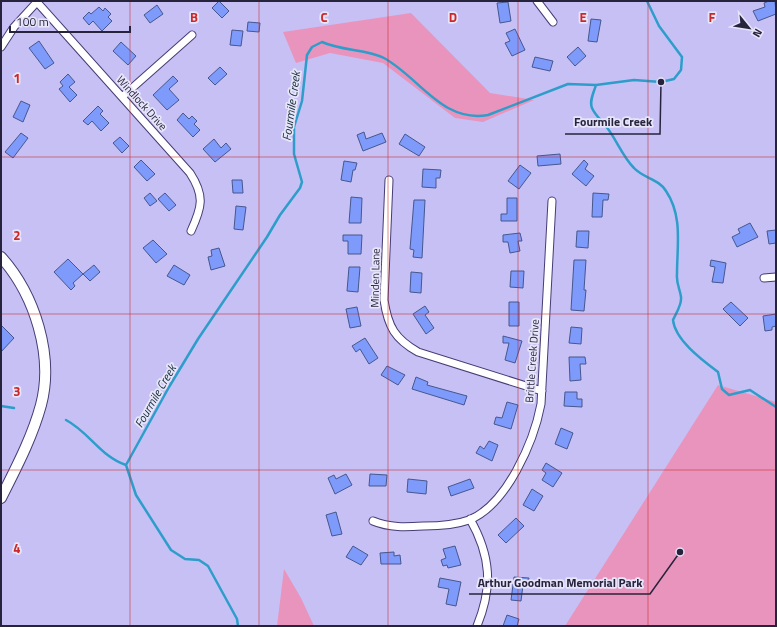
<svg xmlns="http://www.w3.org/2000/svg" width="777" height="627" font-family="'Titillium Web',sans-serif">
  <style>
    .green { fill: #e994bd }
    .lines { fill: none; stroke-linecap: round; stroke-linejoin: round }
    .stream { stroke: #2e9dca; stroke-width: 2.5 }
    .building { fill: #7e9afb; stroke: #46578f }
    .street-casing { stroke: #463c74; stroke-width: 9 }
    .secondary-casing { stroke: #463c74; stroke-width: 12 }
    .street { stroke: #fff; stroke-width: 7 }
    .secondary { stroke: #fff; stroke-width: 10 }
    .grid { fill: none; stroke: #cd2829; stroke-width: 1; stroke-opacity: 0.55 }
    .labels { text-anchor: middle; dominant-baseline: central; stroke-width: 3.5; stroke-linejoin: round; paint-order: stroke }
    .street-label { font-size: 11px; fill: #27233c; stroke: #e7e5fa }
    .water-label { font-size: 12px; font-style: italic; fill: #162d38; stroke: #e7e5fa }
    .grid-label { font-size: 13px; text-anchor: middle; font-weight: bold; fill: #cd2829; stroke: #e7e5fa; stroke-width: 3.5; stroke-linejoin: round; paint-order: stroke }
    .leader { fill: none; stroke: #27233c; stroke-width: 1.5 }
    .callout-dot { fill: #27233c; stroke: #e7e5fa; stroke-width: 1.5 }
    .callout-label { font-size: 12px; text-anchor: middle; font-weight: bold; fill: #27233c; stroke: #e7e5fa; stroke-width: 3.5; stroke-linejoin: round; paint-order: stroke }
  </style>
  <rect width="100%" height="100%" fill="#c6c0f5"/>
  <path class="green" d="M411 13 490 93 534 100 483 122 455 118 383 63 330 53 296 63 283 32Z
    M718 385 776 402V626H565Z
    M284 569 301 598 314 626H277Z"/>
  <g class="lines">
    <path class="stream" d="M596 85C594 92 589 101 592 108 595 115 601 120 605 125 616 138 622 156 634 168 643 178 659 179 666 191 683 216 677 246 677 274 676 283 680 289 681 297 682 305 676 313 673 320 675 340 702 360 718 372L722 389 729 395 750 390 776 407
      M1 406 14 408
      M66 420C89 432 101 457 126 465
      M126 465 169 387 198 339 267 237 280 215 300 188 302 182 294 154V127L302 101 307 55 312 47 322 42C342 51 367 49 384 58 420 78 442 123 488 115L568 84 596 85 634 80 661 82 674 79 681 70 682 57 659 26 647 1
      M126 465 136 495 171 550 185 559 199 560 208 566 237 619 238 626"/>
  </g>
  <path class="building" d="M219 1 229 11 222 18 212 8Z
    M769 1H775L776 14 758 21 753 11 765 7 764 3Z
    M508 2 511 21 500 23 497 3Z
    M157 5 163 14 150 23 144 15Z
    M99 7 103 11 105 8 111 14 108 17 112 21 102 31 93 21 89 25 83 18 89 12 91 14Z
    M591 19 601 20 597 42 588 41Z
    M248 22 260 23 259 32 247 31Z
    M515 29 525 50 512 56 505 43 510 41 506 33Z
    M232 30 243 31 241 46 230 45Z
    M39 41 54 63 45 69 29 48Z
    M121 42 136 56 128 65 113 51Z
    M578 47 586 56 575 66 567 57Z
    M535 57 553 61 550 71 532 67Z
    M220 67 227 74 215 85 208 78Z
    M68 74 75 82 69 87 77 95 70 102 59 89 63 86 60 82Z
    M173 76 178 81 169 89 179 100 167 110 153 95Z
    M21 101 30 105 23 122 13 117Z
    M98 106 103 111 100 114 109 123 101 131 92 121 88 125 83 121Z
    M183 113 189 119 192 116 197 121 194 124 200 130 193 137 177 120Z
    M364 132 366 139 382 133 386 142 363 151 357 135Z
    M21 133 28 138 13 158 5 152Z
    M405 134 425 147 419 156 399 144Z
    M120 137 129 146 122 153 113 143Z
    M214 139 221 148 226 143 231 149 215 162 203 149Z
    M560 154 561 164 538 166 537 156Z
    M141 160 155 174 147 181 134 167Z
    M584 160 588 164 585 169 594 176 586 186 572 174Z
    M344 161 357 163 355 170H353L351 182 341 180Z
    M520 165 531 173 519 189 508 181Z
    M423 169 441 170 440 178H436V188L422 187Z
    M232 180H242L243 193H233Z
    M150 193 157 201 150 206 144 198Z
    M165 193 176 205 169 211 158 199Z
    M593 193 609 194 608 200H603L602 217H592Z
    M351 197 362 198 361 223H349Z
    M507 198H517V221H501V214H507Z
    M414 200H425L422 258 413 257 414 250 410 249Z
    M236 206 246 207 243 230 234 229Z
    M750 223 758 237 737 247 732 237 740 233 738 229Z
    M776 230V243L769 244 767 231Z
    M577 231H589L588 248 576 247Z
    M520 233 522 241H518L520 251 510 253 508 242H503V235Z
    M343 235H362L361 254H348V241H343Z
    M153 240 167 254 156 263 143 248Z
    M219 248 225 266 211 270 208 257 212 256 211 250Z
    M68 259 83 274 73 283 75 286 71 290 54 272Z
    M574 260H586L584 290H586L584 311 571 310Z
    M711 260 726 263 723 283 712 282 715 267 710 266Z
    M94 265 100 272 90 281 83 274Z
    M174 265 190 275 184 285 167 276Z
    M349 267H360L358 292 347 291Z
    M511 271H524L523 288 510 287Z
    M411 272 422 273 421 293 410 292Z
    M509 302H519V326H509Z
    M731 302 748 318 740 326 723 309Z
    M425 306 429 312 425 315 434 328 426 334 413 314Z
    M357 307 361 326 350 328 346 309Z
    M776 314V326L772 327V330L765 331 763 316Z
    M1 325 14 338 1 352Z
    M571 327 582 328 581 344 569 343Z
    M503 336 522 341 515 363 505 360 509 343H503Z
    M365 338 378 358 369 364 360 349 356 352 352 346Z
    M569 357H585L586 364H580L581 380 570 381Z
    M387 366 405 375 398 385 381 375Z
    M416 377 428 382 427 385 467 396 464 405 412 389Z
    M565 392H577V399H582V407L564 406Z
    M507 402 518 405 511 429 494 424 496 417 502 418Z
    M561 428 573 433 567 449 555 444Z
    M489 441 498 445 492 461 476 453 480 446 484 449Z
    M546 463 562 473 553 487 542 480 546 473 542 470Z
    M346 474 352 485 335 494 328 478 334 475 336 479Z
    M370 474 387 475 386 486H369Z
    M408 479 427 481 426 494 407 492Z
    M470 479 474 488 451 496 448 487Z
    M532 489 543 496 534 511 523 505Z
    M336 512 342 534 332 536 326 515Z
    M516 518 524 526 506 543 498 535Z
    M353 546 368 555 361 565 346 557Z
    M455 546 461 565 448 568 447 565 443 566 441 560 446 558 443 549Z
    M394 552V556L400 555 401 564H381L380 553Z
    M514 577 529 578 528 585H523L521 601 511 600Z
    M440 578 461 582 456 606 446 604 449 589 438 587Z
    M507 615 519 619 517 626H503Z"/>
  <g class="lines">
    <g class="street-casing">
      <path id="street" d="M36 1 190 173C205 196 202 207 191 231
        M537 1 553 22
        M1 47 14 27 37 2
        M122 97 192 35
        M389 180 384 300C388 327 395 339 418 352L542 391
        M764 278 776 277
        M470 519C491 556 493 587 477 626
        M373 521C390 528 406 527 424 526 439 526 455 525 469 520 507 505 534 441 541 404L552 201"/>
    </g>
    <g class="secondary-casing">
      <path id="secondary" d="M1 257C35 295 54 356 41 405 32 438 16 468 1 498"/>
    </g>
    <use href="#street" class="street"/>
    <use href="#secondary" class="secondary"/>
  </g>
  <path class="grid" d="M130 1V626M259 1V626M388 1V626M518 1V626M648 1V626M1 157H776M1 314H776M1 470H776"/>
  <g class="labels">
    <g class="street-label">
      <text transform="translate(142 103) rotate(48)">Windlock Drive</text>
      <text transform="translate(375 278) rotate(-89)">Minden Lane</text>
      <text transform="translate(532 361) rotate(-86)">Brittle Creek Drive</text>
    </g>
    <g class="water-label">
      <text transform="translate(291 106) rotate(-82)">Fourmile Creek</text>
      <text transform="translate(155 396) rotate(-60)">Fourmile Creek</text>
    </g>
  </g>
  <g class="grid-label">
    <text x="194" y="22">B</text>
    <text x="324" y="22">C</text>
    <text x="453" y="22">D</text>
    <text x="583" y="22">E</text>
    <text x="712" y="22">F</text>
    <text x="17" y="83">1</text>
    <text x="17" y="240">2</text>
    <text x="17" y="396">3</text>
    <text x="17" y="553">4</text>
  </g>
  <path class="leader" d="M661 82L660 134H565M680 552L650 594H469"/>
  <g class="callout-dot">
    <circle cx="661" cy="82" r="4"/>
    <circle cx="680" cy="552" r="4"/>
  </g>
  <g class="callout-label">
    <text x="613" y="126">Fourmile Creek</text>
    <text x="560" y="587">Arthur Goodman Memorial Park</text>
  </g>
  <rect width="777" height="627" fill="none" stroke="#27233c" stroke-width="4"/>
  <g transform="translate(749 28) rotate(120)" stroke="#e7e5fa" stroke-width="3" paint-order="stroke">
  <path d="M0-3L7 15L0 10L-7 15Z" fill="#27233c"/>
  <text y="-6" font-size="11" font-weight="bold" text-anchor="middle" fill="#27233c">N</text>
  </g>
  <path d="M10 26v6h120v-6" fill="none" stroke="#27233c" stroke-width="2"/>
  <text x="16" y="26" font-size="12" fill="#27233c" stroke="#e7e5fa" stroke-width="3" paint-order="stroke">100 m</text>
</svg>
